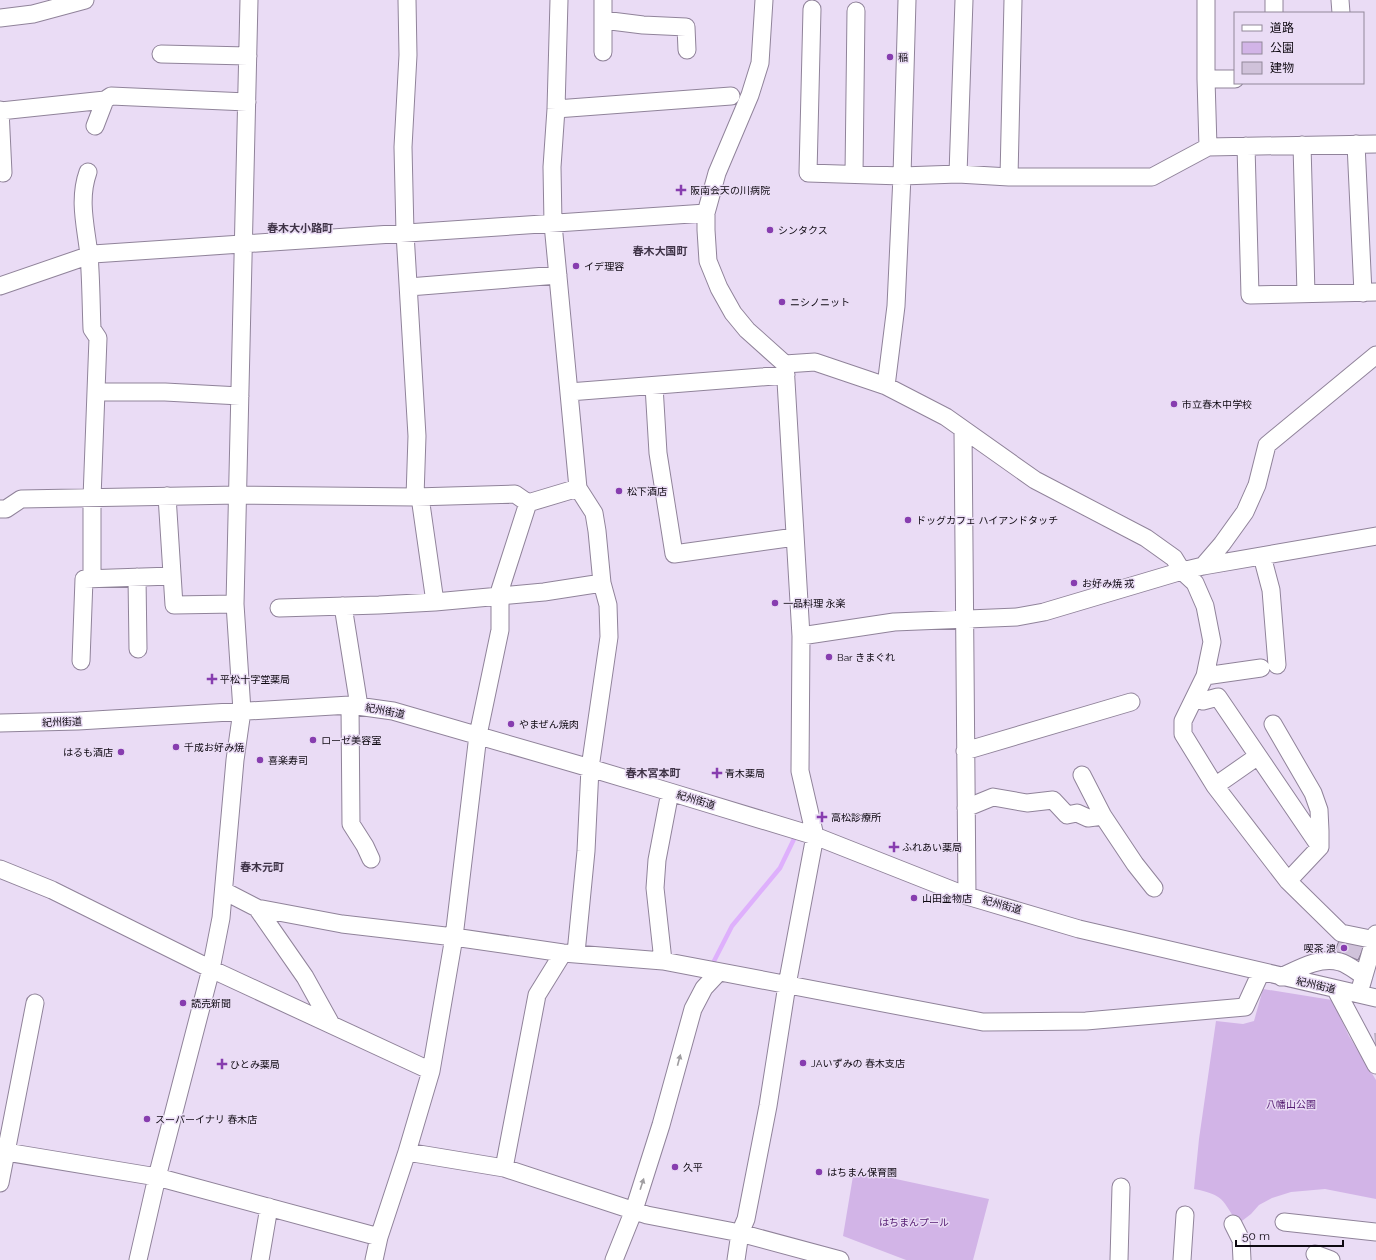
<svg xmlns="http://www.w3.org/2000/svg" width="1376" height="1260" font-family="Raleway,'Noto Sans JP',sans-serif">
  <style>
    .green { fill: #d2b4e7 }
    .shadow { fill: #0003 }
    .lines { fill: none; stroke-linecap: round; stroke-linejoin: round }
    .stream { stroke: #deb0fc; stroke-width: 4.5 }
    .building { fill: #d0c2da; stroke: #86788f }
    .minor-casing { stroke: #90839a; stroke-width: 19 }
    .minor { stroke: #fff; stroke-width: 17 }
    .oneway { fill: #9f9da0 }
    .poi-dot { fill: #873daf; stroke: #eadcf5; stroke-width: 1.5 }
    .labels { text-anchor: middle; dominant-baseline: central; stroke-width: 3; stroke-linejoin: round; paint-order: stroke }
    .poi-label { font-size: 10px; fill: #0e0911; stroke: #eadcf5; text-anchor: start }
    .street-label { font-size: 10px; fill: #0e0911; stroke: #eadcf5 }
    .park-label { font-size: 10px; fill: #531971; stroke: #eadcf5 }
    .neighbourhood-label { font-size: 11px; font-weight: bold; fill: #3f3347; stroke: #eadcf5 }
  </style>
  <rect width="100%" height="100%" fill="#eadcf5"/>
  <path class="green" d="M1263 989 1332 1000 1349 1036 1376 1080V1199L1325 1189 1291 1192 1272 1198 1259 1205 1251 1214 1238 1224C1222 1200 1225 1195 1194 1189L1199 1139 1216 1021 1243 1024 1254 1021Z
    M854 1170 989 1199 973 1260H906L843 1236Z"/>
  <path class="shadow" d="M1363 948V962L1336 951Z
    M1374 1033H1376V1051Z"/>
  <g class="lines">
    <path class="stream" d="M713 963 732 926 780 868 794 839"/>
  </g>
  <path class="building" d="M1340 938 1364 947 1358 960 1335 951Z"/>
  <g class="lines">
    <g class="minor-casing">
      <path id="minor" d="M407 0 408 55 403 147 405 233 417 436 415 497
        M559 0 556 109 552 167 553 224 578 488 594 513 597 531 602 583 608 605 609 637 590 768 586 851 576 953
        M603 0V52
        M764 0 760 63 750 95 717 173 706 213V230L708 261 719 288 733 313 747 330 785 364 815 362 886 386 946 417 1035 480 1146 538 1174 558 1182 571 1195 583 1205 606 1212 642 1205 676 1183 721V734L1215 786 1288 881 1341 933 1375 940
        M1206 0V79L1208 147
        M1274 0V13
        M1340 0 1341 13
        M812 9 808 173 902 176 958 174 1009 177H1152L1208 147 1376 144
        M0 18 33 14 85 0
        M603 20 643 25 686 27 687 50
        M161 54 248 56
        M1206 79H1235
        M556 109 731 96
        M0 110 3 173
        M0 111 105 100
        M95 126 105 100 111 96 247 102
        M1356 144 1363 293
        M1302 145 1306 294
        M1246 146 1250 295 1376 292
        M88 172C78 200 86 227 89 255 91 279 91 304 92 329L98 338 92 498V579
        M854 174 856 11
        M958 174 964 0
        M1009 177 1013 0
        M0 286 93 254 706 213
        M409 287 558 275
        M654 386 658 453 674 554 795 537
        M886 386 896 306 902 176 907 0
        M96 392H165L240 396
        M569 392 786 375
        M963 430 967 896
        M167 496 174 605 235 604
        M420 497 435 602
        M528 503 578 488
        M0 509H6L21 499 238 495 415 497 515 494 528 503
        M1262 556 1271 590 1277 665
        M1203 566 1222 544 1245 512 1257 485 1267 445 1376 355
        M137 577 138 649
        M343 606 359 706
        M279 608 379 605 435 602 544 592 602 583
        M801 636 894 622 1017 617 1044 612 1182 571 1203 566 1376 536
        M81 661 84 579 172 576
        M1205 676 1261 668
        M1195 698 1203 701 1218 697 1320 847
        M350 705 351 824 365 846 371 859
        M0 723 78 721 350 705 393 711 590 768 670 792 815 836 967 896 1079 929 1376 998
        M1273 724 1313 793 1319 810 1320 831V847L1288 881
        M965 751 1131 702
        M1082 775 1103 816 1135 864 1154 888
        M1215 786 1258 756
        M966 808 993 797 1027 803 1053 800 1067 815 1077 813 1088 818 1103 816
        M0 869 52 890 211 969 431 1071
        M224 891 257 908 342 924 454 937 563 953 663 961 983 1022 1086 1021 1245 1007 1261 972
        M257 908 305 977 331 1024
        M663 961 655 888 657 860 670 792
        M1281 977C1298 969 1320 956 1340 962 1348 964 1357 972 1364 976
        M1361 986 1376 934
        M1336 990 1376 1065
        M0 1151 157 1177 379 1237
        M407 1152 504 1168 647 1215 740 1233 840 1260
        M504 1168 537 995 563 953
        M0 1183 35 1003
        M1284 1222 1376 1232
        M1233 1224 1241 1240 1242 1260
        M1315 1254 1331 1260
        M138 1260 157 1177 211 969 221 918 235 760 242 711 235 604 249 0
        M260 1260 269 1207
        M374 1260 379 1237 407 1152 431 1071 454 937 478 735 500 630V590L528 503
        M614 1260 634 1210 661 1125 693 1009 704 988 719 972
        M736 1260 740 1233 746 1219 768 1106 787 985 815 836 800 771 801 636 785 364
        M1119 1260 1121 1187
        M1182 1260 1185 1215"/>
    </g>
    <use href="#minor" class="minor"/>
  </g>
  <defs><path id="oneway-solid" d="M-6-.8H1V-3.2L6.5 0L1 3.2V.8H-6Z"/></defs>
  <g class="oneway">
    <use href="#oneway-solid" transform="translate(679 1060) rotate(-75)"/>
    <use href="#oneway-solid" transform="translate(642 1184) rotate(-72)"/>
  </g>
  <g class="poi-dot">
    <circle cx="890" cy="57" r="4"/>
    <path d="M679 184h4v4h4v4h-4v4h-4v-4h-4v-4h4z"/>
    <circle cx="770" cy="230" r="4"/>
    <circle cx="576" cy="266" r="4"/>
    <circle cx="782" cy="302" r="4"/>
    <circle cx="1174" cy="404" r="4"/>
    <circle cx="619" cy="491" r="4"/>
    <circle cx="908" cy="520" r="4"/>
    <circle cx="1074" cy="583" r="4"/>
    <circle cx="775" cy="603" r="4"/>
    <circle cx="829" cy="657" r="4"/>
    <path d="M210 673h4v4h4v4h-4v4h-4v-4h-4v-4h4z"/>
    <circle cx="511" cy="724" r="4"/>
    <circle cx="313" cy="740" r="4"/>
    <circle cx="176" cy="747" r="4"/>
    <circle cx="121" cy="752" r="4"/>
    <circle cx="260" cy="760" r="4"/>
    <path d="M715 767h4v4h4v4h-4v4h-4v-4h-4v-4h4z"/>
    <path d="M820 811h4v4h4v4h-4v4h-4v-4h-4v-4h4z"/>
    <path d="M892 841h4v4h4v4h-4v4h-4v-4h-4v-4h4z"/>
    <circle cx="914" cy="898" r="4"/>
    <circle cx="1344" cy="948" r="4"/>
    <circle cx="183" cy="1003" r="4"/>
    <circle cx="803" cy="1063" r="4"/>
    <path d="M220 1058h4v4h4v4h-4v4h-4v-4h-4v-4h4z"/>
    <circle cx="147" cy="1119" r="4"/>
    <circle cx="675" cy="1167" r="4"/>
    <circle cx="819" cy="1172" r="4"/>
  </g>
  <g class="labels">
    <g class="poi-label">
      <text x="898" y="57">稲</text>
      <text x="690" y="190">阪南会天の川病院</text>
      <text x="778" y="230">シンタクス</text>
      <text x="584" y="266">イデ理容</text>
      <text x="790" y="302">ニシノニット</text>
      <text x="1182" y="404">市立春木中学校</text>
      <text x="627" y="491">松下酒店</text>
      <text x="916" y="520">ドッグカフェ ハイアンドタッチ</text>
      <text x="1082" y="583">お好み焼 戎</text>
      <text x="783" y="603">一品料理 永楽</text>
      <text x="837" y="657">Bar きまぐれ</text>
      <text x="220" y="679">平松十字堂薬局</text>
      <text x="519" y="724">やまぜん焼肉</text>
      <text x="321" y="740">ローゼ美容室</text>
      <text x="184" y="747">千成お好み焼</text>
      <text x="113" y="752" text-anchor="end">はるも酒店</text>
      <text x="268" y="760">喜楽寿司</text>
      <text x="725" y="773">青木薬局</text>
      <text x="831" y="817">高松診療所</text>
      <text x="902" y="847">ふれあい薬局</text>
      <text x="922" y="898">山田金物店</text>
      <text x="1336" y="948" text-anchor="end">喫茶 浪</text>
      <text x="191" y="1003">読売新聞</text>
      <text x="811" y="1063">JAいずみの 春木支店</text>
      <text x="230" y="1064">ひとみ薬局</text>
      <text x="155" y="1119">スーパーイナリ 春木店</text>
      <text x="683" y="1167">久平</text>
      <text x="827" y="1172">はちまん保育園</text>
    </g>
    <g class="street-label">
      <text transform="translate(385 711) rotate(11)">紀州街道</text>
      <text transform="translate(62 722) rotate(-2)">紀州街道</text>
      <text transform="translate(696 800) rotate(17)">紀州街道</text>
      <text transform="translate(1002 905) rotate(16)">紀州街道</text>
      <text transform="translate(1316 985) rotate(13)">紀州街道</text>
    </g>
    <g class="park-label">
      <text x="1291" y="1104">八幡山公園</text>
      <text x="914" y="1222">はちまんプール</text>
    </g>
    <g class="neighbourhood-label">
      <text x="300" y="228">春木大小路町</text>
      <text x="660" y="251">春木大国町</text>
      <text x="653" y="773">春木宮本町</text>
      <text x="262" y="867">春木元町</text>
    </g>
  </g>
  <rect x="1234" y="12" width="130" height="72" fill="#eadcf5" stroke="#92889a"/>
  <rect x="1242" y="25" width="20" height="6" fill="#ffffff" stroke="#92889a"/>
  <text x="1270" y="32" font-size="12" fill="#0e0911">道路</text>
  <rect x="1242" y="42" width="20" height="12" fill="#d2b4e7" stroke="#92889a"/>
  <text x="1270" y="52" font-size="12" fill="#0e0911">公園</text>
  <rect x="1242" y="62" width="20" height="12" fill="#d0c2da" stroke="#92889a"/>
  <text x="1270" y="72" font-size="12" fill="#0e0911">建物</text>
  <path d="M1236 1240v6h107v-6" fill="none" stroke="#0e0911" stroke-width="2"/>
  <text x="1242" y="1240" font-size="12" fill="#0e0911" stroke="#eadcf5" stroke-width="3" paint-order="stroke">50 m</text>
</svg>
